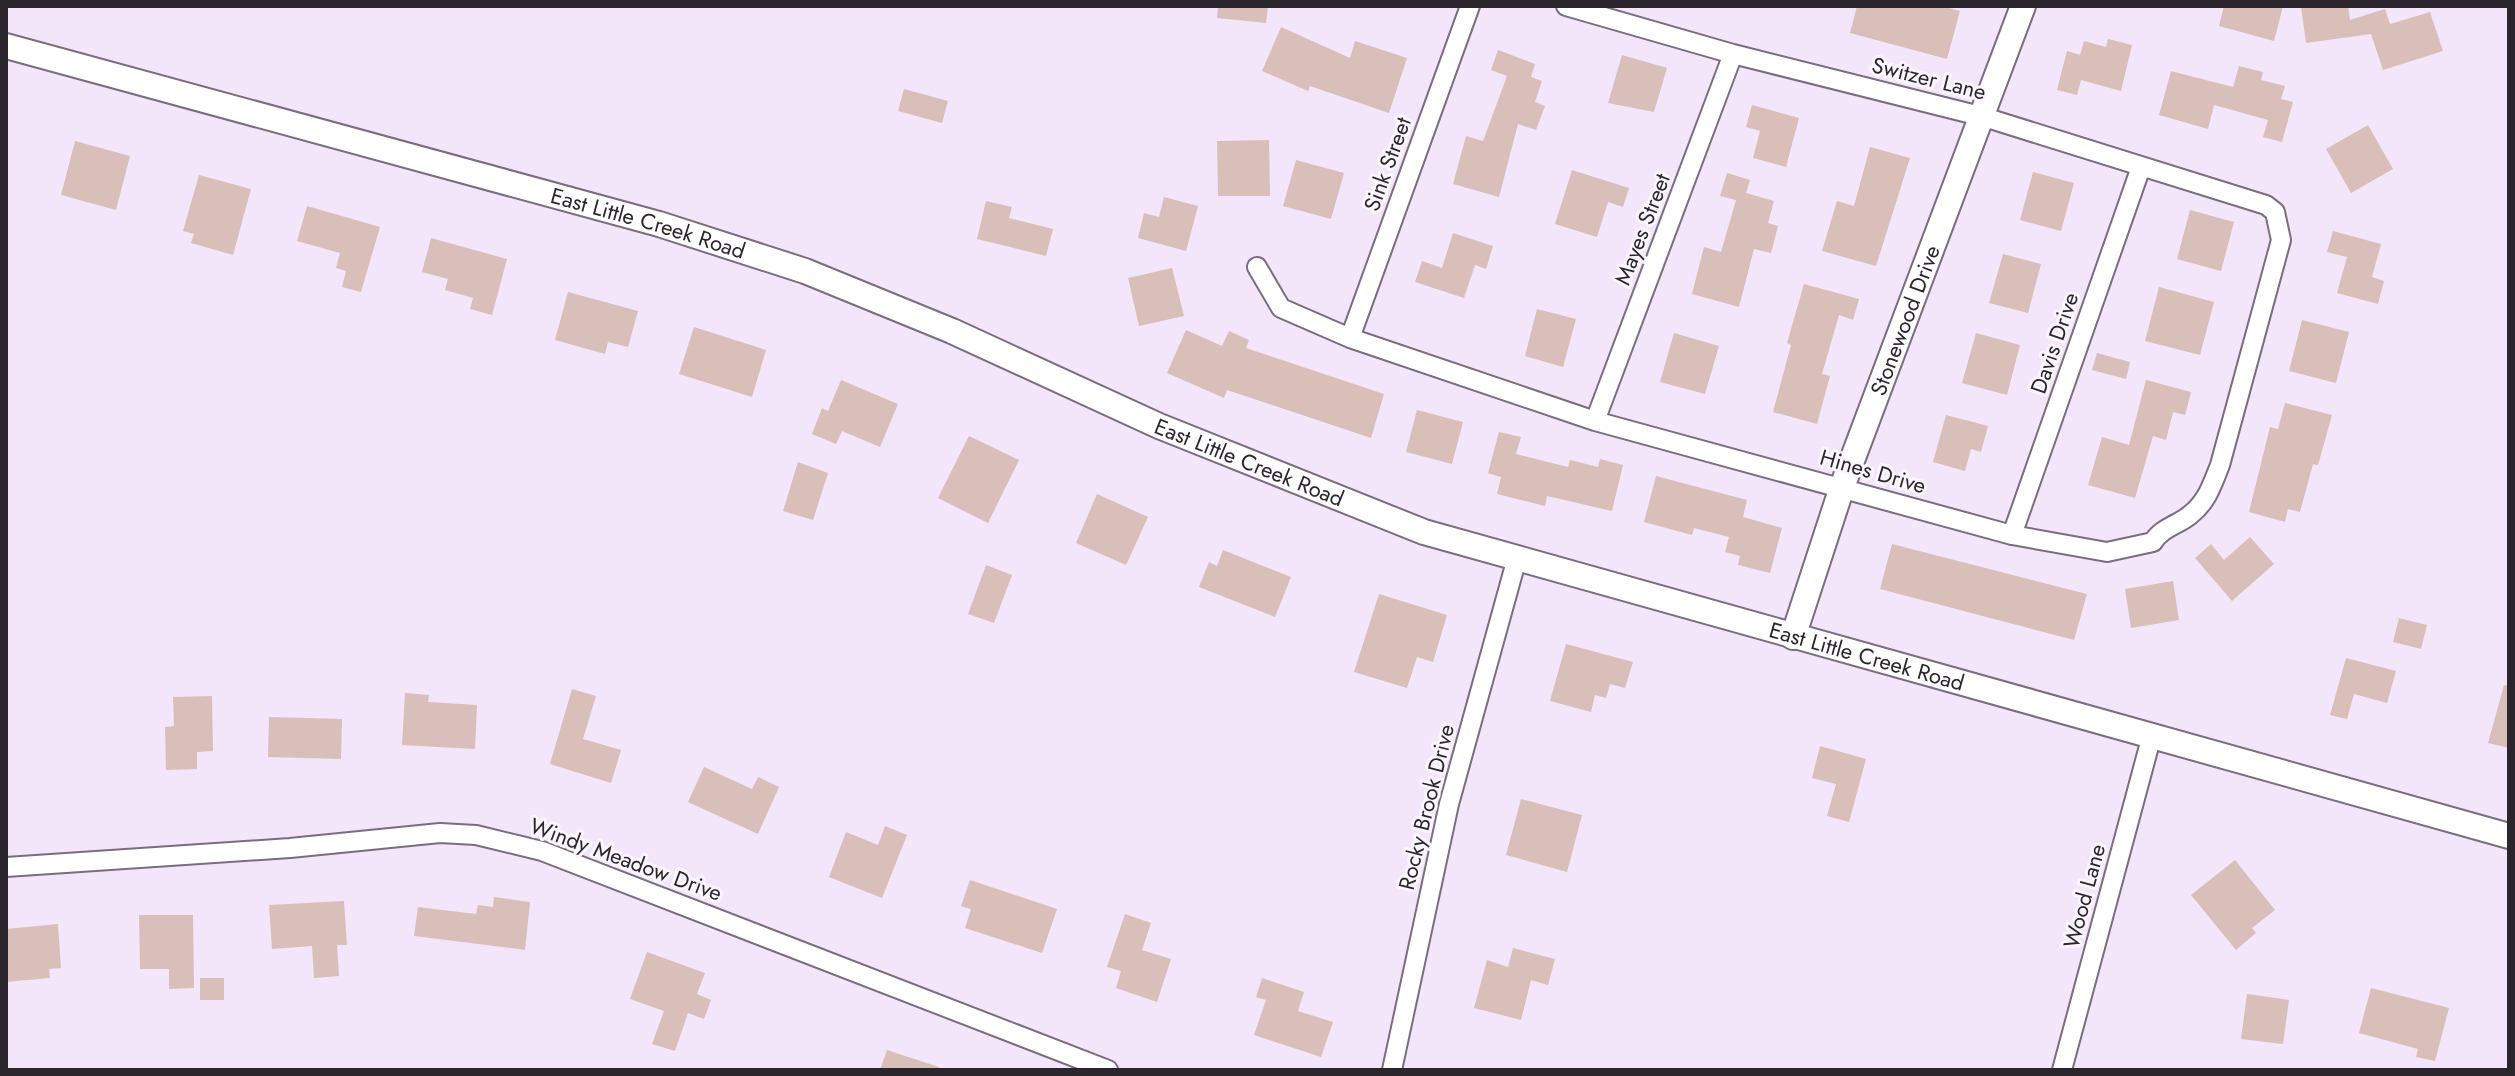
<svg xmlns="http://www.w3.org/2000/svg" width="2515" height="1076" font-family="Jost,sans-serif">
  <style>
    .building { fill: #d9bfba }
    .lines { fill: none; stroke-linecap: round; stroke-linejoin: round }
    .street-casing { stroke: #796d7f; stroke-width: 22 }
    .secondary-casing { stroke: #796d7f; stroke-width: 28 }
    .street { stroke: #fff; stroke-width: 18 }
    .secondary { stroke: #fff; stroke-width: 24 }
    .labels { text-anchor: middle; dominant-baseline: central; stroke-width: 6; stroke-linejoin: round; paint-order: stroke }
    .street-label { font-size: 22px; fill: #2b262d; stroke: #fbf6fe }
  </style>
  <rect width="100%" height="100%" fill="#f3e5fa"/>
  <path class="building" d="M1218 6H1268L1266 23 1217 18Z
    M1857 6H1941L1960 11 1947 59 1850 33Z
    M2224 6H2283L2274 41 2219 26Z
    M2301 6H2348L2350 20 2385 9 2390 24 2430 12 2443 51 2383 70 2371 34 2306 43Z
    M1281 27 1350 58 1355 41 1407 58 1389 113 1310 86 1308 91 1262 71Z
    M2108 39 2132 45 2121 91 2081 80 2077 95 2057 90 2067 51 2080 55 2084 41 2106 47Z
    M1498 50 1535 64 1531 77 1542 81 1535 102 1545 106 1536 130 1518 124 1499 197 1453 184 1466 136 1483 141 1507 76 1491 70Z
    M1622 55 1667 68 1654 112 1608 103Z
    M2239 66 2263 72 2261 80 2285 86 2281 99 2293 102 2282 142 2263 137 2268 120 2214 105 2208 129 2159 115 2171 71 2233 87Z
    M904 89 948 101 942 123 898 111Z
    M1752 105 1799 118 1786 167 1753 158 1760 131 1746 127Z
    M2368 125 2393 169 2351 193 2326 149Z
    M1269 140 1270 196H1218L1217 141Z
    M75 141 130 156 116 210 61 195Z
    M1870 147 1910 158 1876 266 1822 251 1837 201 1854 206Z
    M1296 160 1344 173 1331 219 1283 206Z
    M1572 170 1629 188 1623 207 1608 202 1597 237 1555 224Z
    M2033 172 2074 183 2061 231 2020 220Z
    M1727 173 1750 180 1746 193 1774 201 1768 223 1778 226 1771 253 1754 249 1739 307 1692 294 1704 247 1721 252 1736 200 1720 196Z
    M199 175 251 189 233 255 191 243 194 234 183 231Z
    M1164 197 1198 206 1186 251 1138 238 1144 213 1159 217Z
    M986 201 1012 207 1009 218 1053 229 1046 256 977 239Z
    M307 206 380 227 361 292 342 287 346 271 336 268 340 253 297 241Z
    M2190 210 2234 222 2221 271 2177 259Z
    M2333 231 2381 244 2372 277 2384 281 2378 304 2337 293 2347 257 2327 252Z
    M1453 233 1493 246 1486 269 1475 265 1464 298 1415 282 1422 261 1442 268Z
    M431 238 507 259 492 315 470 309 473 298 445 290 448 279 422 272Z
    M2003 254 2041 264 2028 313 1989 303Z
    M1172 268 1184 316 1139 326 1128 278Z
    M1804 284 1859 299 1853 320 1839 315 1822 374 1830 376 1817 424 1773 412 1791 345 1787 343Z
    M2159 287 2214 302 2200 355 2145 341Z
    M568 292 638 311 628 347 608 342 605 354 555 340Z
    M1537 309 1576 319 1563 367 1525 356Z
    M2302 320 2349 332 2336 383 2289 371Z
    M694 327 766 350 752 397 679 374Z
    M1186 330 1222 346 1229 331 1249 340 1246 348 1384 394 1371 438 1227 390 1224 398 1167 373Z
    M1674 333 1719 346 1705 394 1660 382Z
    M1976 333 2020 345 2007 395 1962 383Z
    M2097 353 2130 362 2126 379 2092 370Z
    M841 380 898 404 880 447 842 431 836 444 812 434 822 408 828 411Z
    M2146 380 2191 392 2185 415 2173 412 2166 440 2153 436 2135 498 2088 485 2102 437 2129 445Z
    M2285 403 2332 415 2318 465 2313 464 2300 512 2288 509 2285 522 2249 512 2270 427 2278 429Z
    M1417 410 1463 422 1452 464 1406 452Z
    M1946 415 1988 426 1981 452 1971 449 1965 471 1933 462Z
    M1499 432 1521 437 1516 454 1568 467 1570 460 1598 467 1600 459 1623 465 1612 511 1547 496 1545 506 1497 494 1501 477 1488 473Z
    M969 436 1019 460 988 523 938 498Z
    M798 462 828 473 813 520 783 511Z
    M1656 476 1747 500 1743 517 1782 528 1770 573 1738 565 1740 556 1725 552 1729 537 1694 528 1692 535 1644 522Z
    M1097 494 1148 517 1126 565 1076 543Z
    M2250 537 2274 564 2232 601 2195 558 2211 544 2224 560Z
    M1892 544 2087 594 2074 640 1880 589Z
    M1223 550 1291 577 1275 617 1199 587 1209 562 1217 566Z
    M986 565 1012 575 994 623 968 614Z
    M2173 581 2179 620 2131 628 2125 589Z
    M1379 594 1447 615 1433 662 1417 657 1407 688 1354 672Z
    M2399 618 2427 625 2421 649 2393 642Z
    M1566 644 1633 662 1625 688 1610 684 1606 698 1595 695 1591 712 1550 701Z
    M2346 658 2396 671 2387 703 2354 694 2347 719 2330 715Z
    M2504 685 2509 686V748L2488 743Z
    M572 689 596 696 583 739 621 750 611 783 550 764Z
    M405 693 429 695 428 702 477 705 475 749 402 745Z
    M212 696 213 751 197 752V769L166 770 165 727 174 726 173 697Z
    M269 717 342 719 341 759 268 757Z
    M1820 746 1866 759 1849 822 1827 816 1836 784 1812 778Z
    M704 767 752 789 758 777 779 787 758 834 688 802Z
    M1521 799 1582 815 1567 872 1506 855Z
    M885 826 907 835 882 898 829 877 846 832 878 845Z
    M2235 860 2275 910 2252 928 2256 933 2236 950 2191 895Z
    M970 880 1057 909 1042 953 965 928 971 909 961 906Z
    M494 897 530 902 525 950 414 936 418 907 476 914 478 905 493 907Z
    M344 901 347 945H337L339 976 314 978 312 946 272 949 269 905Z
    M1125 914 1151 923 1142 950 1171 959 1157 1002 1116 988 1121 971 1107 967Z
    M139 915H193L194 988 169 989V969H140Z
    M58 924 61 968 49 969 50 978 6 982V929Z
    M1513 948 1555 959 1548 985 1531 980 1521 1020 1474 1008 1487 960 1508 967Z
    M647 952 705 973 697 994 711 1000 704 1019 688 1013 675 1051 652 1044 664 1011 630 999Z
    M200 978H224V1000H200Z
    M1262 978 1304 992 1298 1011 1333 1022 1321 1057 1254 1035 1266 1000 1256 997Z
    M2371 988 2449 1008 2435 1061 2416 1057 2418 1049 2359 1033Z
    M2247 994 2289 1000 2283 1044 2241 1039Z
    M887 1050 939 1067 938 1070H880Z"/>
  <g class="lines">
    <g class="street-casing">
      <path id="street" d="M1257 267 1281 308 1350 338 1595 421 2012 535 2107 552 2153 542C2161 528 2178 525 2190 515 2207 502 2212 485 2220 465L2281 240 2275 212 2266 205 1984 117 1733 54 1566 6
        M1350 338 1470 6
        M1595 421 1733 54
        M2012 535 2141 167
        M6 867 290 848 440 833 476 835 542 851 1108 1070
        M1392 1070 1449 804 1517 558
        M2062 1070 2152 735"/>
    </g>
    <g class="secondary-casing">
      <g id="secondary">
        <path id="s1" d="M6 46 659 224 805 271 952 331 1159 426 1424 532 2509 836"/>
        <path id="s2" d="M1793 637 1842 487 2023 6"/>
      </g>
    </g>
    <use href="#street" class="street"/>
    <use href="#secondary" class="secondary"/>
  </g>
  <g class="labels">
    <g class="street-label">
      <text transform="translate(1929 78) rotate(14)">Switzer Lane</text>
      <text transform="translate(1387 164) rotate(-70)">Sink Street</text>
      <text stroke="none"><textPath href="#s1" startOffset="666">East Little Creek Road</textPath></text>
      <text transform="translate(1642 229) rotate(-69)">Mayes Street</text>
      <text stroke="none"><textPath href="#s2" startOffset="336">Stonewood Drive</textPath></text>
      <text transform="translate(2054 343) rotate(-71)">Davis Drive</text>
      <text stroke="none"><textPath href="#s1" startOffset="1314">East Little Creek Road</textPath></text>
      <text transform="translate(1873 471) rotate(16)">Hines Drive</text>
      <text stroke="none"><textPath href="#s1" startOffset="1962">East Little Creek Road</textPath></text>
      <text transform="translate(1426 807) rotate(-76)">Rocky Brook Drive</text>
      <text transform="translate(626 859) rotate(20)">Windy Meadow Drive</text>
      <text transform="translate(2084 896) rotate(-75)">Wood Lane</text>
    </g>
  </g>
  <rect width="2515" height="1076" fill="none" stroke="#2b262d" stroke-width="16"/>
</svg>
